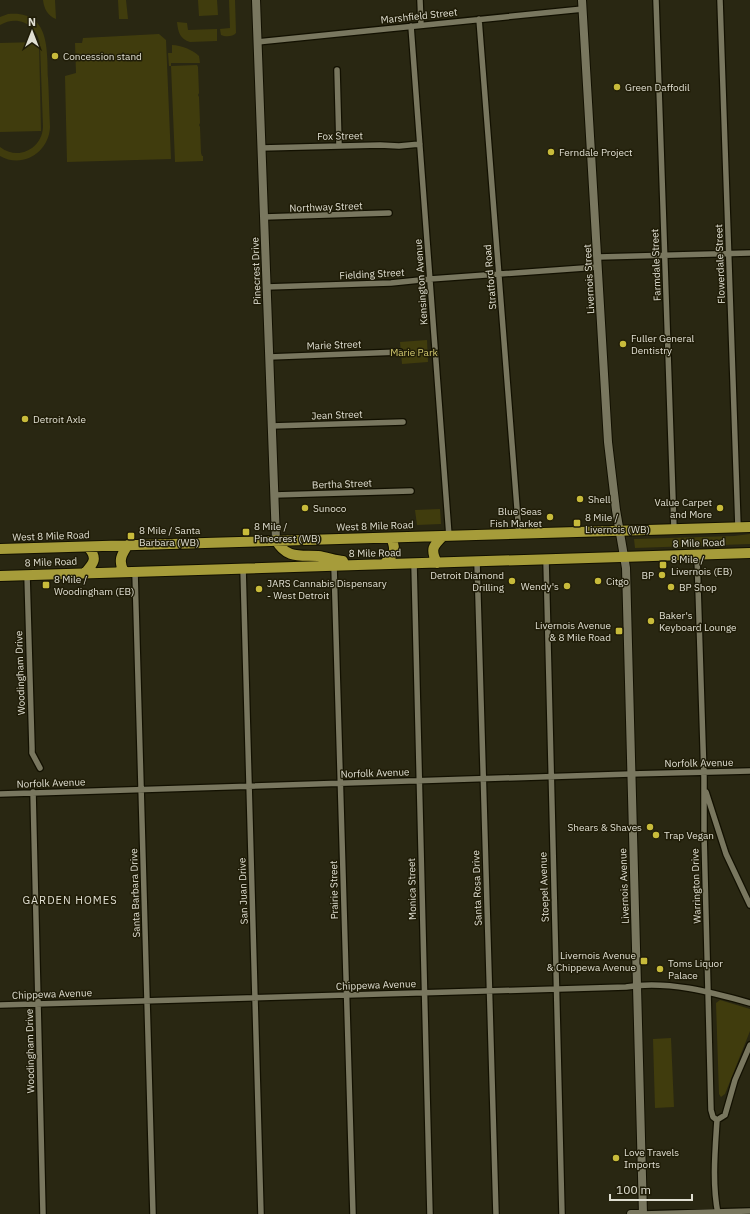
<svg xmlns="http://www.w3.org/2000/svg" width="750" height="1214" font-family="'IBM Plex Sans',sans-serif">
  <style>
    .green { fill: #403c0d }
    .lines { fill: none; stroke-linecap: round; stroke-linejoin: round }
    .street-casing { stroke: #121000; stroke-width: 8 }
    .secondary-casing { stroke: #121000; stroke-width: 10 }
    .highway-casing { stroke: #121000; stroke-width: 12 }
    .street { stroke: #79775f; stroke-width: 5.5 }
    .secondary { stroke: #79775f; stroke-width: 8 }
    .highway { stroke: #a69c3a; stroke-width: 10 }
    .poi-dot { fill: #c8bb3b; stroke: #201d08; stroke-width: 1.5 }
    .labels { text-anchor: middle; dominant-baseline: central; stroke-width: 3; stroke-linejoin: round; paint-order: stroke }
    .street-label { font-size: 10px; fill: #e0dfd2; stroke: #201d08 }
    .poi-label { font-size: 10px; fill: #e0dfd2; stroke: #201d08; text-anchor: start }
    .park-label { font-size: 10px; fill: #d2c96f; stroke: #201d08 }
    .neighbourhood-label { font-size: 11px; letter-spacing: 1px; fill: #e0dfd2; stroke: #201d08 }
  </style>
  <rect width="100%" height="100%" fill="#292712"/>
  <path class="green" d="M43 0H55L56 19C48 16 44 9 43 0Z
    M118 0H126L128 19H119Z
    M198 0H217L218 15 199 16Z
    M229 0H235L236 33C233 37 225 37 221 35L220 29 230 28Z
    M8 14C50 10 47 49 48 78 49 94 49 110 50 127 49 152 23 169 0 156V147C18 161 42 149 43 127L40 45C38 25 18 14 0 25V17Z
    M177 22 187 23 188 30 217 29V41L190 42C180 39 178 32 177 22Z
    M159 34 166 40 171 159 67 162 65 76 76 73 75 43H82L83 38Z
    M39 42 41 131 0 132V43Z
    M172 45C181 45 193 50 199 56L200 63H171V66L197 65 198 67 199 93 198 95 199 97 200 123 199 125 200 127 201 153 202 156H203V161L175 162 171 66H169L168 53H172Z
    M427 340 428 362 402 364 400 342Z
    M440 509 441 524 417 525 415 510Z
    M750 534V544L635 548 634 539 734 536Z
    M720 1000 750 1009V1031L725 1094 721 1097 719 1094 716 1003Z
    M671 1038 674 1107 655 1108 653 1039Z"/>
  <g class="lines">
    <g class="street-casing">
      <path id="street" d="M420 0 421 25
        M656 0 674 529
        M720 0 738 527
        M479 19 519 534
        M411 26 449 536
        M257 42 583 9
        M337 70 339 145
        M261 148 380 145 399 146 420 144
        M264 217 389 213
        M598 257 750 253
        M266 287 391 283 430 279 598 267
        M269 357 400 352
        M271 426 403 422
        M274 495 411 491
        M697 555 704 777V834L711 1110 713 1117 717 1120C715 1151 712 1184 718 1214
        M546 560 562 1214
        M477 562 496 1214
        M414 564 430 1214
        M334 566 353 1214
        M243 568 261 1214
        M135 572 153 1214
        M27 575 32 748V753L40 768
        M33 792 43 1214
        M706 792 726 854 750 905
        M0 794 631 774 750 771
        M0 1005 626 987C667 980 711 992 750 1003
        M717 1120 725 1115 735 1080 750 1045
        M643 1214 750 1211"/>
    </g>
    <g class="secondary-casing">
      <path id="secondary" d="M256 0 276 540
        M582 0 608 442 616 510 626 568 643 1214
        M631 1214H643"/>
    </g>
    <g class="highway-casing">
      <path id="highway" d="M276 540C286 559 300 555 318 556 326 557 335 560 343 561
        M0 549 750 527
        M437 563C430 549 433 546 443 536
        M384 564C394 554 397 551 391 538
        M124 572C118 561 121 555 128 545
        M85 573C94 563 98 558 88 547
        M0 576 750 553"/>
    </g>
    <use href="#street" class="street"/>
    <use href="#secondary" class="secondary"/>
    <use href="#highway" class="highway"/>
  </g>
  <g class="poi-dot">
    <circle cx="55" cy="56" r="4"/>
    <circle cx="617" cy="87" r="4"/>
    <circle cx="551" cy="152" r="4"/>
    <circle cx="623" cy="344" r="4"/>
    <circle cx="25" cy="419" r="4"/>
    <circle cx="580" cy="499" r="4"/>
    <circle cx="305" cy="508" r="4"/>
    <circle cx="720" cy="508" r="4"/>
    <circle cx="550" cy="517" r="4"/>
    <rect x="573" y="519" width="8" height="8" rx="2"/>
    <rect x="242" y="528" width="8" height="8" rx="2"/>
    <rect x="127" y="532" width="8" height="8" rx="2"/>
    <rect x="659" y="561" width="8" height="8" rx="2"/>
    <circle cx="662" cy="575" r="4"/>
    <circle cx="512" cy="581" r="4"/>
    <circle cx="598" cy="581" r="4"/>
    <rect x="42" y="581" width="8" height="8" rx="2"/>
    <circle cx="567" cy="586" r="4"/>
    <circle cx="671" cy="587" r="4"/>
    <circle cx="259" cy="589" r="4"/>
    <circle cx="651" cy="621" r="4"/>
    <rect x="615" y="627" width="8" height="8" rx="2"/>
    <circle cx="650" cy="827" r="4"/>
    <circle cx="656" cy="835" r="4"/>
    <rect x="640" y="957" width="8" height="8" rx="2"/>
    <circle cx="660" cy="969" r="4"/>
    <circle cx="616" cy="1158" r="4"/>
  </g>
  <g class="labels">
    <g class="street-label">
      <text transform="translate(419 16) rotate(-6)">Marshfield Street</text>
      <text transform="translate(340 136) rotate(-1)">Fox Street</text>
      <text transform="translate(326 207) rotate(-2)">Northway Street</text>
      <text transform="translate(720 264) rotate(-92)">Flowerdale Street</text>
      <text transform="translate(656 265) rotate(-92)">Farmdale Street</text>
      <text transform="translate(256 271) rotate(-92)">Pinecrest Drive</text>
      <text transform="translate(372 274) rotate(-3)">Fielding Street</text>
      <text transform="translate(490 277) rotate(-95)">Stratford Road</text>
      <text transform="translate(589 279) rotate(-93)">Livernois Street</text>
      <text transform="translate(421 282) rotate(-94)">Kensington Avenue</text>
      <text transform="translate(334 345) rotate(-2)">Marie Street</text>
      <text transform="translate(337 415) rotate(-2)">Jean Street</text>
      <text transform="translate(342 484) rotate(-2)">Bertha Street</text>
      <text transform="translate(375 526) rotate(-2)">West 8 Mile Road</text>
      <text transform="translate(51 536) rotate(-2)">West 8 Mile Road</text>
      <text transform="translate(699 543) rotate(-2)">8 Mile Road</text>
      <text transform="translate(375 553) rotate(-1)">8 Mile Road</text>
      <text transform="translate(51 562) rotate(-2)">8 Mile Road</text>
      <text transform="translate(20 673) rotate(-92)">Woodingham Drive</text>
      <text transform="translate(699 763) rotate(-1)">Norfolk Avenue</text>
      <text transform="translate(375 773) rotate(-2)">Norfolk Avenue</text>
      <text transform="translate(51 783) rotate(-2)">Norfolk Avenue</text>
      <text transform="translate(624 886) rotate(-92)">Livernois Avenue</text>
      <text transform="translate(696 886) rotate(-92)">Warrington Drive</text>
      <text transform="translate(544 887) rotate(-92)">Stoepel Avenue</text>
      <text transform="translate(477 888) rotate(-92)">Santa Rosa Drive</text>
      <text transform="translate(412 889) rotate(-91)">Monica Street</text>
      <text transform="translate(334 890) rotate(-91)">Prairie Street</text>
      <text transform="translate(243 891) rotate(-92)">San Juan Drive</text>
      <text transform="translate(135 893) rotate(-92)">Santa Barbara Drive</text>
      <text transform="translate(376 985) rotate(-2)">Chippewa Avenue</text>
      <text transform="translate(52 994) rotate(-2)">Chippewa Avenue</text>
      <text transform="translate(30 1051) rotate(-91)">Woodingham Drive</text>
    </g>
    <g class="poi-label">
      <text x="63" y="56">Concession stand</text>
      <text x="625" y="87">Green Daffodil</text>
      <text x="559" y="152">Ferndale Project</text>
      <text x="631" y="338">Fuller General<tspan x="631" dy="12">Dentistry</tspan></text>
      <text x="33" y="419">Detroit Axle</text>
      <text x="588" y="499">Shell</text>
      <text x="712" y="502" text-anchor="end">Value Carpet<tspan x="712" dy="12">and More</tspan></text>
      <text x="313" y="508">Sunoco</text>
      <text x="542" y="511" text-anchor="end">Blue Seas<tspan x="542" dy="12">Fish Market</tspan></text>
      <text x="585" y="517">8 Mile /<tspan x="585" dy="12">Livernois (WB)</tspan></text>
      <text x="254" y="526">8 Mile /<tspan x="254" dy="12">Pinecrest (WB)</tspan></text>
      <text x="139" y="530">8 Mile / Santa<tspan x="139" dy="12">Barbara (WB)</tspan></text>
      <text x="671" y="559">8 Mile /<tspan x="671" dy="12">Livernois (EB)</tspan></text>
      <text x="504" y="575" text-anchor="end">Detroit Diamond<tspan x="504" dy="12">Drilling</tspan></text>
      <text x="654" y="575" text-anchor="end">BP</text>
      <text x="54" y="579">8 Mile /<tspan x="54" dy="12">Woodingham (EB)</tspan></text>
      <text x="606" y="581">Citgo</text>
      <text x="267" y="583">JARS Cannabis Dispensary<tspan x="267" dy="12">- West Detroit</tspan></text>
      <text x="559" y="586" text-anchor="end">Wendy's</text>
      <text x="679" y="587">BP Shop</text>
      <text x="659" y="615">Baker's<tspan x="659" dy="12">Keyboard Lounge</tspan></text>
      <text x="611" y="625" text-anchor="end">Livernois Avenue<tspan x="611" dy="12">&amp; 8 Mile Road</tspan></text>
      <text x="642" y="827" text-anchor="end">Shears &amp; Shaves</text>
      <text x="664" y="835">Trap Vegan</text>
      <text x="636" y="955" text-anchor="end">Livernois Avenue<tspan x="636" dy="12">&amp; Chippewa Avenue</tspan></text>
      <text x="668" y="963">Toms Liquor<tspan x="668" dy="12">Palace</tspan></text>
      <text x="624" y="1152">Love Travels<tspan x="624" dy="12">Imports</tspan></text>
    </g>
    <g class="park-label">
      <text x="414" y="352">Marie Park</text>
    </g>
    <g class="neighbourhood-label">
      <text x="70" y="900">GARDEN HOMES</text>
    </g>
  </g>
  <g transform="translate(32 32)" stroke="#201d08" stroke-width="3" paint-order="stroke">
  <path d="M0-3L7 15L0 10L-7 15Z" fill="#e0dfd2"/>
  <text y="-6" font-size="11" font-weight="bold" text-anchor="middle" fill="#e0dfd2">N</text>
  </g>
  <path d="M610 1194v6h82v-6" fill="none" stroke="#e0dfd2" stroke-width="2"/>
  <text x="616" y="1194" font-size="12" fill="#e0dfd2" stroke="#201d08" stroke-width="3" paint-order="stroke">100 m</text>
</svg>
